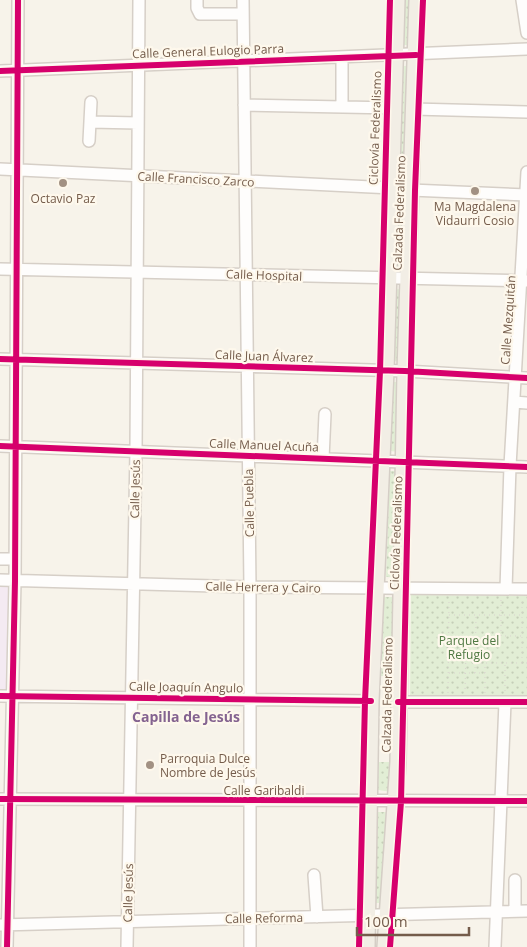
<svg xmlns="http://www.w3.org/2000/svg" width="527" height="947" font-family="'Open Sans',sans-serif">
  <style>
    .education { fill: #f4eaf2 }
    .park { fill: url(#park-dots) }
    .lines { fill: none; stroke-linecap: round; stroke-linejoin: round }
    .minor-casing { stroke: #d6cfc7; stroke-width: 14 }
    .major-casing { stroke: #d5cec6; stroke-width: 18 }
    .path { stroke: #d9d3ce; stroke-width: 1; stroke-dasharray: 1 4; stroke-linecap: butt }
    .minor { stroke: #fefdfc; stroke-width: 11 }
    .major { stroke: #f2eee5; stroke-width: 15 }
    .cycleway-casing { stroke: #fef8ec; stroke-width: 9 }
    .cycleway { stroke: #d6006c; stroke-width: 6 }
    .poi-dot { fill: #a29183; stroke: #fef8ec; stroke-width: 2 }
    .labels { text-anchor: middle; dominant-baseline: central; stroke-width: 4.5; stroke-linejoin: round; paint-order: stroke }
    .street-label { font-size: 12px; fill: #745c4b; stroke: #fef8ec }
    .poi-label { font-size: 12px; fill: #745c4b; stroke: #fef8ec }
    .park-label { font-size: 12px; fill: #507943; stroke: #fef8ec }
    .neighbourhood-label { font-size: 14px; font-weight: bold; fill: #846390; stroke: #fef8ec }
  </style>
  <defs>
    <pattern id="park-dots" width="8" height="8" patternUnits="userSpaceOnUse" patternTransform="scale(1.25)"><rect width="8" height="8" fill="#e2eed5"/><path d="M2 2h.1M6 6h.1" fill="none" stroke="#c5ceb8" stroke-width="1.8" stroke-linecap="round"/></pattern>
  </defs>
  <rect width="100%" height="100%" fill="#f7f3ea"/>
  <path class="education" d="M0 586 9 587 8 690H0Z"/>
  <path class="park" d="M405 0H415L413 45H404Z
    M403 66H412L406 268H397Z
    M396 289 406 290 403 362 394 361Z
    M393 382H402L400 452 391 451Z
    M390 471H400L396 577H386Z
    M411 595 527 596V698L410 697Z
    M384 597H396L395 676H381Z
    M379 762H395L392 792 378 790Z
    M378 812H392L385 903H375Z"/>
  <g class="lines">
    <g class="minor-casing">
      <path id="minor" d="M197 0V8L200 14H243
        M243 0 250 587V947
        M522 0 527 33
        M0 71 527 49
        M244 105 394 108
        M342 107V58
        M413 109 527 112
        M90 122 138 123
        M89 141 91 102
        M0 169 392 188
        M411 190 527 195
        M0 269 527 281
        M0 359 405 371 527 378
        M514 402 527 403
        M0 446 527 467
        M323 459 325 414
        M0 559H15
        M0 580 250 587 527 589
        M506 589 510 466 527 172
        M0 696 371 701
        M398 702H527
        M0 799 527 801
        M314 875 317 917
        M515 911V880
        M0 925 527 911
        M7 947 15 581 18 0
        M127 947 136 451 139 0
        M495 947 505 702"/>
    </g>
    <g class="major-casing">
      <path id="major" d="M367 947 371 701 386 371 397 0
        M385 947 398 762 405 371 417 0"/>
    </g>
    <path class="path" d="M501 600V636H522
      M449 615H522
      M449 650H466L465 692
      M476 663H527
      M522 663V599
      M449 673H485
      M475 673 476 616
      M505 691V663
      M448 693 449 600
      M485 693V664"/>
    <use href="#minor" class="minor"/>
    <use href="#major" class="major"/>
    <g class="cycleway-casing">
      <path id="cycleway" d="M0 71 416 55
        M0 359 405 371 527 378
        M0 446 527 467
        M0 696 371 701
        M398 702H527
        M0 799 527 801
        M7 947 15 581 18 0
        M359 947 365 701 380 371 390 0
        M390 947 401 802 415 190 423 0"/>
    </g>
    <use href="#cycleway" class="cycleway"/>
  </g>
  <g class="poi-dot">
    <circle cx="63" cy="183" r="5"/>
    <circle cx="475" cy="191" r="5"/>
    <circle cx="150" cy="765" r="5"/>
  </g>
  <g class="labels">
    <g class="street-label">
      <text transform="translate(208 51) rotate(-2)">Calle General Eulogio Parra</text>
      <text transform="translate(375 128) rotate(-88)">Ciclovía Federalismo</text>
      <text transform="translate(196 179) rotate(3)">Calle Francisco Zarco</text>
      <text transform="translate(399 213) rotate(-88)">Calzada Federalismo</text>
      <text transform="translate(264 275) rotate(2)">Calle Hospital</text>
      <text transform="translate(508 320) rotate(-86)">Calle Mezquitán</text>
      <text transform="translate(264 356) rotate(2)">Calle Juan Álvarez</text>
      <text transform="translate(264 445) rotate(2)">Calle Manuel Acuña</text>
      <text transform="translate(135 489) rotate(-89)">Calle Jesús</text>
      <text transform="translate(249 503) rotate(-91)">Calle Puebla</text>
      <text transform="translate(396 533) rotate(-88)">Ciclovía Federalismo</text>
      <text transform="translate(263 587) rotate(1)">Calle Herrera y Cairo</text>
      <text transform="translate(186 687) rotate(1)">Calle Joaquín Angulo</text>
      <text transform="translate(387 695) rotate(-89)">Calzada Federalismo</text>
      <text x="264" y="790">Calle Garibaldi</text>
      <text transform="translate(128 893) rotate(-89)">Calle Jesús</text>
      <text transform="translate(264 918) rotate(-1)">Calle Reforma</text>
    </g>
    <g class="poi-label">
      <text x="63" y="198">Octavio Paz</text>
      <text x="475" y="206">Ma Magdalena<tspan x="475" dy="14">Vidaurri Cosio</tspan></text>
      <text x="160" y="758" text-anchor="start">Parroquia Dulce<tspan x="160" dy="14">Nombre de Jesús</tspan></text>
    </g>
    <g class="park-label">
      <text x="469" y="640">Parque del<tspan x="469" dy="14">Refugio</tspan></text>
    </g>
    <g class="neighbourhood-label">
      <text x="186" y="716">Capilla de Jesús</text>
    </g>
  </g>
  <path d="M357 927v8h112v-8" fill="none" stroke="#745c4b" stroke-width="2.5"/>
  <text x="364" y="927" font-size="15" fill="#745c4b" stroke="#fef8ec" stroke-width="4" paint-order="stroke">100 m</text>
</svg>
